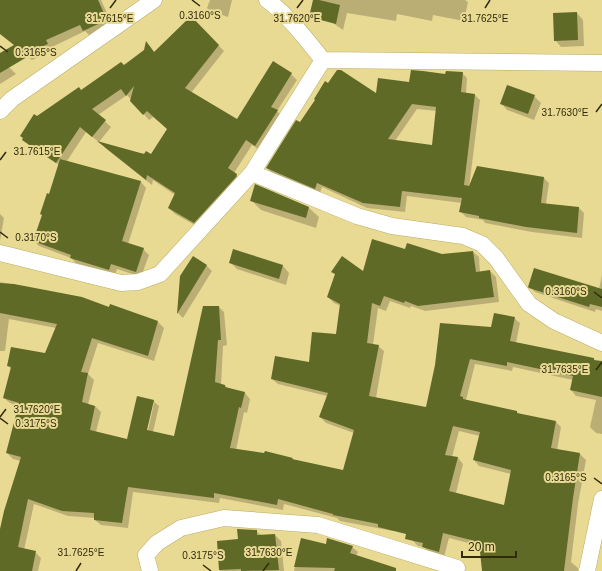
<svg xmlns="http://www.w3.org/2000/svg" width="602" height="571" font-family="Arial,sans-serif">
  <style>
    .shadow { fill: #0003; fill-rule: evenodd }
    .building { fill: #606a27; fill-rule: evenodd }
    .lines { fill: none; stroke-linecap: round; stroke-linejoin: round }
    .street-casing { stroke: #baab65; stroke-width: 17 }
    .street { stroke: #fff; stroke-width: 16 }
    .ticks { fill: none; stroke: #312b0d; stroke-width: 1.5 }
    .ticks-label { font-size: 10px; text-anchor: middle; fill: #312b0d; stroke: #e9da93; stroke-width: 4; stroke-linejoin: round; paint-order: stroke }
  </style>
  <rect width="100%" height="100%" fill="#e9da93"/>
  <path class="shadow" d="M0 0H101L113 26 90 36 85 31 52 47 53 50 32 60 0 33Z
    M210 0H232L228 17 211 11 207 8Z
    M314 0H465L468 2 464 21 433 15 432 21 397 14 396 21 347 13 343 30 320 14Z
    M577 13 583 20 584 46 561 47 555 40Z
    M191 17 224 51 191 93 237 120 291 74 297 80 277 111 283 117 261 151 252 145 234 173 243 181 200 228 175 214 169 208 175 195 153 180 152 185 104 147 152 155 168 129 153 117 149 120 127 95 98 115 111 127 99 142 86 132 67 161 141 182 146 188 128 244 143 249 149 255 141 277 117 269 115 275 76 263 71 258 39 246 34 241 59 165 29 145 23 139 37 117 124 66 145 50 147 43 155 53Z
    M0 63 10 68 16 74 0 84Z
    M462 73 467 78 466 94 475 95 480 100 469 188 478 167 544 178 549 183 546 204 579 208 584 213 582 238 532 232 485 223 483 220 466 217 460 211 462 203 407 196 405 212 367 208 322 187 320 193 272 173 267 168 301 124 410 83ZM417 109 437 111 433 146 395 141Z
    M534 96 541 103 534 120 507 110 501 103Z
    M251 200 309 208 319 217 316 228 261 210Z
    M0 214 4 218 0 241Z
    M234 250 283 266 289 273 286 285 237 269 230 262Z
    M406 250 441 255 473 252 479 257 480 273 490 271 496 277 499 302 425 311 411 306 410 308 390 301 386 311 378 308 373 345 378 346 384 351 376 398 427 408 492 328 514 318 520 323 516 343 594 359 596 361 602 362V434L596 433 590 427 596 400 576 396 571 390 573 380 513 367 512 371 475 364 466 400 517 412 520 415 556 422 561 427 557 450 580 454 586 460 578 504 571 562 578 568V571H483L480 546 449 538 444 557 429 553 424 547 418 546 412 540 423 500 393 531 340 521 337 518 284 504 283 510 220 498 219 503 133 492 128 528 101 525 95 520V518L68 516 34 504 24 550 35 552 41 558 38 571H0V535L21 461 13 459 7 453 19 406 10 403 4 398 12 369 8 366 46 354 56 328 9 319 5 351H0V282L82 298 110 308 111 305 158 322 164 328 154 361 98 343 88 374 94 380 88 405 95 406 101 412 96 432 128 440 153 401 159 406 153 432 174 437 219 307 224 312 227 345 223 346 221 385H225L228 389 245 393 250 399 247 413 244 412 236 450 265 454 266 453 292 459 294 460 344 471 354 433 326 423 320 417 327 396 278 384 272 379 309 363 336 336 341 306 334 303 328 297 364 272ZM152 403H154L147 435 145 434ZM459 431 480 436 474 460 479 466 511 474 505 506 456 493 463 464 458 458 452 457Z
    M193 257 207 266 212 271 183 318 178 313 181 276Z
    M602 275V311L596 309 595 312 535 292 529 286 599 289Z
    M256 531 262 536 275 535 281 541 284 571H220L218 542 239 540Z
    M302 539 326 545 352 547 358 552 356 556 380 571H294Z"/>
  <path class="building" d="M0 0H98L107 20 83 31 80 25 46 40 48 44 25 54 27 57 0 73V53L14 45 0 34Z
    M313 0H319L340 5 336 24 309 17Z
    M577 12 578 40 554 41 553 13Z
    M191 16 219 45 185 88 237 119 273 61 292 73 271 107 278 110 255 146 246 140 228 168 237 174 236 177 194 223 168 208 175 193 147 175 146 180 97 141 144 154 146 151 151 154 167 129 147 111 143 115 130 101 134 86 126 96 121 89 92 109 106 120 92 137 80 127 56 163 22 140 23 138 20 136 34 114 37 116 79 87 81 90 121 62 124 65 144 50 146 41 154 52Z
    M337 70H341L376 93 378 78 409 82 411 70 423 71 445 74 446 71 463 72 461 92 475 94 464 185 469 186 477 166 544 177 541 203 579 207 577 233 526 227 479 218V216L459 212 462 198 402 191 400 207 363 203 317 183 315 189 266 168 296 120 300 122 315 100 314 99 325 81 328 83ZM412 104 436 107 432 145 388 139Z
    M507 85 535 95 528 114 500 104Z
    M60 159 141 181 122 241 144 248 136 272 111 264 109 270 70 258 71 255 33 241 42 215 40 214 47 193 49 194Z
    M255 184 309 207 306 218 250 201Z
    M372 239 405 249 407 243 442 254 473 251 476 272 490 270 494 297 418 306 405 301 404 303 384 296 380 306 372 303 367 343 379 345 369 396 426 407 435 365 440 323 491 327 494 313 515 317 510 341 594 358V360L602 361V397L570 390 573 376 507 362V366L470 359 460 396 463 397V399L517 411V413L556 421 551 448 580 453 573 498 564 571H482L479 542 443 533 439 552 422 547 423 543 405 539 406 534 378 527V524L333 515V514L278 499 277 505 214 493V498L128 487 122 523 94 520V513L62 511 28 499 18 547 36 551 32 571H0V529L4 511 21 457 6 453 19 403 3 398 11 367 7 366 11 347 45 353 57 324 0 313V283L14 284 82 297 109 307 110 304 158 321 148 356 92 338 81 372 88 373 82 402 95 406 90 430 127 439 137 396 154 400 147 430 174 436 203 306H219L221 340H218L215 382 225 385V387L245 392 241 408 239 407 230 448 264 453 265 451 293 458 292 459 343 470 354 430 319 417 328 393 271 379 275 356 309 362 312 332 336 334 340 304 327 297 335 274 331 272 342 256 363 271ZM453 426 480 432 473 460 511 470 504 505 449 491 458 457 445 455Z
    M233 249 283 265 279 279 229 263Z
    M193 256 207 265 177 314 180 276Z
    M534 268 602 289V307L590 304 589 307 529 288 528 287Z
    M237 529 257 530V535L275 534 279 570 241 571V569L219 570 217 541 238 539Z
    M301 538 326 544 327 538 353 546 350 553 396 568V571H334L335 568 294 567Z"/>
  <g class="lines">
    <g class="street-casing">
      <path id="street" d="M267 0C289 16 306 39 323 60
        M0 111 12 99 154 0
        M252 173 357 216 392 226 463 236 482 244 496 258 529 304 554 321 602 343
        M0 253 121 283 138 282 160 274 252 173 323 60 602 63
        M150 571 146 555 157 543 181 528 224 518 318 525 457 568
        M587 571 602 499"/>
    </g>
    <use href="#street" class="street"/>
  </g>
  <path class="ticks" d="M192 0 200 6M110 8 116 0M297 8 303 0M485 8 490 0M0 46 8 52M596 112 602 104M0 160 6 152M0 232 8 238M594 292 602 298M596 370 602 362M0 417 6 409M0 418 8 424M594 478 602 484M203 565 211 571M76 571 81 563M263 571 269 563"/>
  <g class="ticks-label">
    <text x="200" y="19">0.3160°S</text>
    <text x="110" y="22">31.7615°E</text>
    <text x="297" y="22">31.7620°E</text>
    <text x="485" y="22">31.7625°E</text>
    <text x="36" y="56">0.3165°S</text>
    <text x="565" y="116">31.7630°E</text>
    <text x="37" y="155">31.7615°E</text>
    <text x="36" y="241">0.3170°S</text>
    <text x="566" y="295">0.3160°S</text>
    <text x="565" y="373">31.7635°E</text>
    <text x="37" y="413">31.7620°E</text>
    <text x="36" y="427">0.3175°S</text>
    <text x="566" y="481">0.3165°S</text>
    <text x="81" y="556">31.7625°E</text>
    <text x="269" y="556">31.7630°E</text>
    <text x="203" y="559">0.3175°S</text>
  </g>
  <path d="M462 551v6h54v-6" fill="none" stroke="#312b0d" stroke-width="2"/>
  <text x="468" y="551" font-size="12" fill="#312b0d" stroke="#e9da93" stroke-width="3" paint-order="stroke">20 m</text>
</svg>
